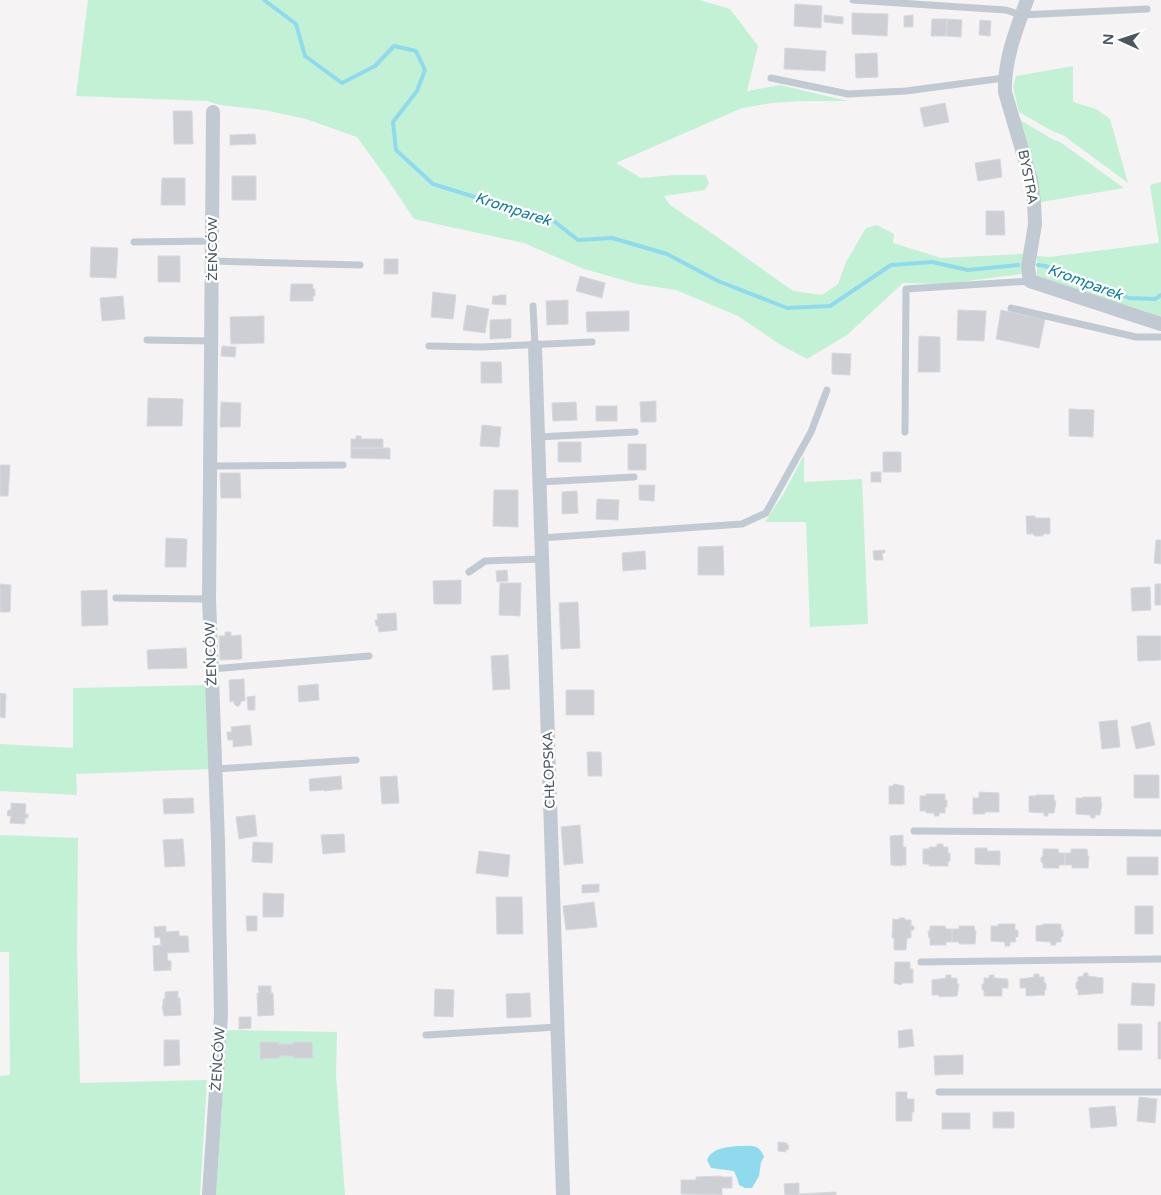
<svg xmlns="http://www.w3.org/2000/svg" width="1161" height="1195" font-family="'Varela Round',sans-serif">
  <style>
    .green { fill: #c3f1d5 }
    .water { fill: #90daee }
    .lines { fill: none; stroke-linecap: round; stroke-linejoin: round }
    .stream { stroke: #90daee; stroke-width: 4 }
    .building { fill: #cdcfd5; stroke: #d7d9de }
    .lane { stroke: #c1cad2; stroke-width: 7 }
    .street { stroke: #c1cad2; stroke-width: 14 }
    .labels { text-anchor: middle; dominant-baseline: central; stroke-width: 5; stroke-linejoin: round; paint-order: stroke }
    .street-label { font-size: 14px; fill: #4a5661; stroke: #fff }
    .water-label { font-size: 15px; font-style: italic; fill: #0c7c9b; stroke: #fff }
  </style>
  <rect width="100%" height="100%" fill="#f5f3f3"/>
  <path class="green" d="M88 0H699L730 9 758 46 747 91 780 85 848 101H801L772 103 742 108 616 163 641 178 675 175H705L709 183 705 190 664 196 670 205 713 234 793 291 822 295 838 284 846 262 866 228 877 225 894 234 893 243 941 258 1023 254 1022 274 944 284 903 283 847 335 807 359 781 345 738 316 676 290 637 284 584 269 524 243 414 219 386 177 357 137 306 119 264 110 220 105 207 101 76 96Z
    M1073 66V102L1096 109 1110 119 1128 183 1063 135 1054 132 1019 112 1013 87 1016 76Z
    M1020 120 1052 139 1060 142 1124 188 1041 202Z
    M1161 182V319L1147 312 1037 278V256L1049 257 1159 243 1150 185Z
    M804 455V482L862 479 868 624 810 627 806 522H765L784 493Z
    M208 685 210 769 76 774 77 795 0 791V744L73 748V688Z
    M0 835 78 838 77 950 80 1083 207 1080 200 1195H0V1076L10 1075 9 952H0Z
    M227 1030 337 1032 336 1075 345 1195H216Z"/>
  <path class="water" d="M738 1146C751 1146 759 1143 764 1157L761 1162 759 1176 752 1188H745L739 1185 737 1178 734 1171 711 1168 707 1160C712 1148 726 1147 738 1146Z"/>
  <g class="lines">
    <path class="stream" d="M264 0 296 24 305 56 342 83 375 66 394 46 416 51 425 70 417 91 393 122 396 150 433 184 494 203 550 218 578 240 612 238 667 254 718 281 787 308 830 306 891 265 932 262 968 270 1018 265
      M1038 265 1045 266 1095 283 1129 298 1155 299 1161 295"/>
  </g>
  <path class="building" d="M795 4 822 6 821 28 794 26Z
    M852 13 888 14 887 36 852 34Z
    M824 15 843 17V24L824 22Z
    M913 15V27H904V16Z
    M932 19H947L946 36H931Z
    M947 19 962 20 961 37 946 36Z
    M980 20 991 21 990 36 979 35Z
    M785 48 826 51 825 71 784 69Z
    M877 53 878 77 856 78 855 54Z
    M945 103 949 122 924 127 920 108Z
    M173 111H192L193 144H174Z
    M255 134 256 144 230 145V135Z
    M1000 159 1002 177 978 181 975 163Z
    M232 176H256V200H232Z
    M162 178H185V205H161Z
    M986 211H1004L1005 235H986Z
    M91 247 118 248 116 278 90 277Z
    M158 256H180V282H158Z
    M384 259H398V274H384Z
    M580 276 605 283 602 298 576 291Z
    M291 284H313V289H315V296H313V301H290Z
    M433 292 456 295 453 319 431 317Z
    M499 295H506V305L492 304 493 296H499Z
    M123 296 125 319 102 321 100 298Z
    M568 300V324L547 325 546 301Z
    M467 305 489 309 485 333 463 330Z
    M958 310 986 311 984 341 957 340Z
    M1001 310 1045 319 1039 348 996 339Z
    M629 311V331L587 332 586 312Z
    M264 316V343L231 344 230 317Z
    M511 319V338L490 339V320Z
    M919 336 940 337V372H918Z
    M222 346 236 347 235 357 221 356Z
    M832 353 851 354 850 375 832 374Z
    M481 362H501L502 383H481Z
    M148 398 183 399 182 426H147Z
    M656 401V422H641L640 402Z
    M221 402 241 403 240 427H220Z
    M576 402 577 420 553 421 552 403Z
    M596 406H617V421H596Z
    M1069 409 1094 410 1093 437 1069 436Z
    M482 425 501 427 499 447 480 446Z
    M356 436H361V439H383V448H351V439H356Z
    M558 442H581V462H558Z
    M628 444H646V470H628Z
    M351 448H390V459L351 458Z
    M883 452H901V472H883Z
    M0 465H10L8 496H0Z
    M871 472H881V482H871Z
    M220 473H240L241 498H221Z
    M639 485H655L654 501 639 500Z
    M494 490H518V527L493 526Z
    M577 491 578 513 562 514V492Z
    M597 499 619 500 618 520 596 519Z
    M1026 516H1035V518H1050V534H1043V536H1034V534H1027Z
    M166 538 187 539 186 567H165Z
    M1156 540H1161V564L1154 563Z
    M723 546 724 575H698V547Z
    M885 550V553H882L883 560H874L873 551Z
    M645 551 646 569 623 571 622 553Z
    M507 570 508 581 497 582 496 571Z
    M461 580V604H434L433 581Z
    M500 583H521L520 616 499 615Z
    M0 584 11 585 10 612H0Z
    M1155 584H1161V605H1155Z
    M1150 587 1151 610 1132 611 1131 588Z
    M107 590 108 625 82 626 81 591Z
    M578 602 580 648 561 649 559 603Z
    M396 613 397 630 379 632 378 626H376L375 620H378L377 614Z
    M225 632H231V636L241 635 242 659 220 660 219 636H225Z
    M1137 636H1161V660L1138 661Z
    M186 648 187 668 148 669 147 650Z
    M508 655 510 689 493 690 491 656Z
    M244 679 245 701H241V703L239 706H236L234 704V701L230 702 229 680Z
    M318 684 319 700 299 702 298 686Z
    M566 690H594V715H566Z
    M0 693 6 694 5 718 0 717Z
    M255 696V710H248L247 697Z
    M1117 720 1120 747 1102 749 1099 722Z
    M1150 722 1155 745 1136 749 1131 727Z
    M250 725 252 745 233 747V740H228L227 732H232L231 727Z
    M587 752H601L602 776H588Z
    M1134 775H1159V798H1134Z
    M341 776 342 789 324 791V790L310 791 309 779Z
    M397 776 399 803 382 804 380 777Z
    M894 784 904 786V804H889V786H893Z
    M979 792 999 793V812H985V814H973V798H979Z
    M926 794H945V800H947V807H945V813H939V816H934V813H926V811H920V796H926Z
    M1036 795H1054V801H1056L1054 813H1048V816H1044V813L1029 812V796H1036Z
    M1083 797H1101V803H1102L1100 815H1095V818H1091L1090 815 1076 814V798H1083Z
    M193 798 194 813 164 814 163 799Z
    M11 803 26 804 25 814H28V818H25V824L10 823 11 816H7L8 810H11Z
    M255 815 257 836 239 839 236 817Z
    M580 825 583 863 564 865 561 827Z
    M344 834 345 852 323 854 321 835Z
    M903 835V847H906V865H902V866L891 865 890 836Z
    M183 839 185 866 165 867 163 840Z
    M253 842 273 843 272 863 252 862Z
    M937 844H943V847H948V853H950V861H948V866H929V864H923V849H929V847H937Z
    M975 848H987V851H1000V865L975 864Z
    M1043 849H1058L1059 853H1065V865H1059V868H1043V863L1041 862V858L1043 856Z
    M1071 849H1087L1088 856 1089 857 1088 868H1072V865H1065V853H1071Z
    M479 851 510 855 508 877 476 873Z
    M1127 857H1158V875H1127Z
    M599 884V892L582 893V885Z
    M263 893 284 894 283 917H263Z
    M496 897H522L523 934H497Z
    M594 902 597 927 566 930 563 906Z
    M1135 906H1153V934H1135Z
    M246 916H257V931H247Z
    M899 918H905V920H911V926H914V930H911V938H907L906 950H894V938H892L893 919 899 920Z
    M998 924H1015V930H1018V937H1015L1016 942H1010V946H1005V942L991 941V926H998Z
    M1043 924H1061V930H1063V936L1061 937V942H1056V945H1051V942L1036 941V926L1043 925Z
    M166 926V932L179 931V936H188L189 952 167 953 168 961H171V970L154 971 153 946 161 945 160 937 155 938 154 927Z
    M930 926H945L946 929H952V942H946V945H930V938H929L928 931H930Z
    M959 926H974L975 931H976L975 944H959V942H952V929H959Z
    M895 962H910V969H913V983H903L901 985 894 983Z
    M1084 973H1088V976L1103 978V993L1078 995V989H1076V982H1078V977L1083 976Z
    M1034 974H1039V977H1044V983H1046V990H1044L1045 995 1026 996V988H1020V979L1034 977Z
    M946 975H951V978H957V984H959L957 996 939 997V995H932V980L946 978Z
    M989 975H994V978L1008 979V988H1002V996H984V990H982V984H984V978H989Z
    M1132 983 1155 984 1154 1006 1131 1005Z
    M258 986H271V993H273L274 1015 258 1016 257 993H259Z
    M435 989 454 990 453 1017 434 1016Z
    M178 991V998H180L181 1015 164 1016 162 1007 163 1005V999H165V992Z
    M530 993 531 1017 507 1018 506 994Z
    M239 1017H251V1028L239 1029Z
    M1158 1022H1161V1059H1158Z
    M1118 1024H1142V1050H1118Z
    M912 1029 914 1046 899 1048 898 1031Z
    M164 1040H179L180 1065 164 1066Z
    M260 1042H279V1044H293L292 1042H312L313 1058H293V1056H280L279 1058 260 1059Z
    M963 1055V1074L935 1075 934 1056Z
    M896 1092H907V1099H914V1112H912V1121H896Z
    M1139 1097 1157 1099 1155 1123 1137 1121Z
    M1115 1106 1117 1126 1091 1128 1089 1108Z
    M993 1112H1014V1128H993Z
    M942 1113H970V1129H942Z
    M778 1142 787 1143V1145H789L788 1150 786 1149V1152L778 1151Z
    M721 1176V1177H732V1188H722V1195L681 1194V1180H696V1177Z
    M799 1183V1194L836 1192V1195H785L784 1184Z"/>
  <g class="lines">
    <path class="lane" d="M853 0 1006 10 1021 15 1147 9
      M771 78 848 94 906 91 1004 78
      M134 242 212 241
      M212 261 360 265
      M533 306 535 346
      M1011 308 1136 337H1161
      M147 340 211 341
      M429 346 481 347 592 342
      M905 432 906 289 1030 281
      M538 437 635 432
      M210 466 343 465
      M540 482 634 477
      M541 538 742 524 766 513 811 432 827 390
      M469 572 485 561 542 559
      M116 598 209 599
      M212 669 369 656
      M215 769 356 760
      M914 831 1161 833
      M921 962 1161 959
      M426 1035 557 1027
      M939 1092H1161"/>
    <path class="street" d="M1027 0C1016 30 1004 60 1005 92L1031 180 1034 202 1035 224 1028 267 1030 281 1161 324
      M535 346 563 1195
      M209 1195 221 1015 218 841 209 599 213 112"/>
  </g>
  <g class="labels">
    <g class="street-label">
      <text transform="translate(1028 177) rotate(79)">BYSTRA</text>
      <text transform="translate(212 249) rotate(-90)">ŻEŃCÓW</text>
      <text transform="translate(211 654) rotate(-92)">ŻEŃCÓW</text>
      <text transform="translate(549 770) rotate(-92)">CHŁOPSKA</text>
      <text transform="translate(218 1059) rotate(-86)">ŻEŃCÓW</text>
    </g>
    <g class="water-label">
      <text transform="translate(513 209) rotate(18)">Kromparek</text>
      <text transform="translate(1085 282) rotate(20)">Kromparek</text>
    </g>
  </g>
  <g transform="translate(1121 40) rotate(273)" stroke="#ffffff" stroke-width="4" paint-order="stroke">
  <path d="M0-4L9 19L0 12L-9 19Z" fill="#4a5661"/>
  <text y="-8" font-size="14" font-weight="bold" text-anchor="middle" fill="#4a5661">N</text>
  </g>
</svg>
